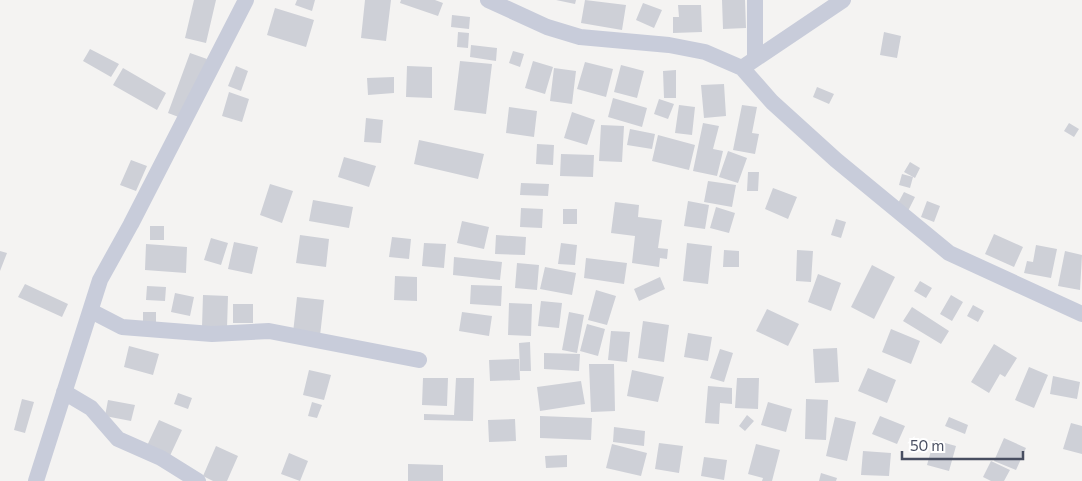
<svg xmlns="http://www.w3.org/2000/svg" width="1082" height="481" font-family="Commissioner,sans-serif">
  <style>
    .building { fill: #ced0d7 }
    .lines { fill: none; stroke-linecap: round; stroke-linejoin: round }
    .minor { stroke: #c8ccda; stroke-width: 16 }
  </style>
  <rect width="100%" height="100%" fill="#f4f3f2"/>
  <path class="building" d="M194 0H216L206 43 185 38Z
    M297 0H315L312 11 295 5Z
    M365 0H391L386 41 361 38Z
    M401 0H435L443 3 438 16 400 3Z
    M556 0H576L575 4Z
    M585 0 626 5 622 30 581 23Z
    M722 0H745L746 28 723 29Z
    M643 3 662 10 654 28 636 20Z
    M678 5H701L702 32 673 33V17H679Z
    M275 8 314 20 306 47 267 35Z
    M452 15 470 17 469 29 451 27Z
    M458 32 469 33 468 48 457 47Z
    M884 32 901 36 897 58 880 55Z
    M471 45 497 48 496 61 470 57Z
    M90 49 119 64 111 77 83 61Z
    M513 51 524 54 520 67 509 63Z
    M190 53 207 59 184 119 168 113Z
    M460 61 492 64 486 114 454 110Z
    M533 61 553 67 545 94 525 88Z
    M585 62 613 69 606 97 577 89Z
    M621 65 644 71 637 98 614 92Z
    M236 66 248 71 241 91 228 86Z
    M407 66 432 67V98L406 97Z
    M123 68 166 93 157 110 113 85Z
    M554 68 576 71 572 104 550 101Z
    M676 70V98H664L663 71Z
    M394 77V93L368 95 367 78Z
    M724 84 726 116 704 118 701 85Z
    M817 87 834 94 829 104 813 97Z
    M229 92 249 99 242 122 222 116Z
    M613 98 647 108 642 127 608 117Z
    M659 99 674 104 668 119 654 114Z
    M679 105 695 107 692 135 675 133Z
    M742 105 757 107 752 133 759 134 755 154 733 150Z
    M509 107 537 111 534 137 506 133Z
    M572 112 595 120 587 145 564 138Z
    M366 118 383 120 381 143 364 142Z
    M703 123 719 126 713 149 723 151 717 176 693 171Z
    M1069 123 1079 129 1074 137 1064 131Z
    M601 125 624 126 622 162 599 161Z
    M630 129 655 134 652 149 627 145Z
    M658 135 695 145 689 170 652 161Z
    M419 140 484 154 478 179 414 164Z
    M537 144 554 145 553 165 536 164Z
    M728 151 747 158 738 183 719 177Z
    M561 154 594 155 593 177 560 176Z
    M344 157 376 166 369 187 338 177Z
    M131 160 147 166 136 191 120 185Z
    M910 162 920 168 915 178 904 172Z
    M748 172H759L758 191H747Z
    M902 174 913 177 910 188 899 185Z
    M708 181 736 185 732 207 704 202Z
    M521 183 549 184 548 196 520 195Z
    M270 184 293 191 282 223 260 215Z
    M773 188 797 197 788 219 765 209Z
    M904 192 915 197 908 211 897 205Z
    M313 200 353 207 349 228 309 221Z
    M688 201 709 205 705 229 684 226Z
    M927 201 940 206 934 222 921 217Z
    M615 202 639 205 638 217 662 220 658 248 668 249 667 259 660 258 659 267 632 263 635 236 611 233Z
    M716 207 735 213 729 233 710 228Z
    M521 208 543 209 542 228 520 227Z
    M563 209H577V224H563Z
    M836 219 846 222 841 238 831 235Z
    M462 221 489 227 484 249 457 243Z
    M150 226H164V240H150Z
    M994 234 1023 247 1014 267 985 254Z
    M300 235 329 239 326 267 296 263Z
    M496 235 526 237 525 255 495 254Z
    M392 237 411 239 409 259 389 257Z
    M211 238 228 243 221 265 204 260Z
    M234 242 258 247 252 274 228 269Z
    M424 243 446 244 444 268 422 266Z
    M561 243 577 245 575 265 558 264Z
    M687 243 712 246 708 284 683 281Z
    M146 244 187 247 186 273 145 270Z
    M1036 245 1057 249 1051 278 1024 273 1027 261 1033 262Z
    M724 250 739 251V267H723Z
    M797 250 813 251 811 282 796 281Z
    M0 251 7 253 0 271Z
    M1065 251 1082 255 1080 290 1058 286Z
    M454 257 502 262 500 280 453 275Z
    M586 258 627 263 624 284 584 278Z
    M517 263 539 265 537 290 515 288Z
    M872 265 895 277 874 319 851 307Z
    M545 267 576 273 572 295 540 289Z
    M818 274 841 283 831 311 808 302Z
    M395 276 417 277V301L394 300Z
    M660 277 665 289 639 301 634 289Z
    M920 281 932 288 926 298 914 291Z
    M25 284 68 304 62 317 18 297Z
    M471 285 502 286 501 306 470 304Z
    M147 286 166 287 165 301 146 300Z
    M596 290 616 296 607 325 588 320Z
    M175 293 194 297 190 316 171 312Z
    M203 295 228 296 227 328 202 327Z
    M951 295 963 302 952 321 940 314Z
    M297 297 324 300 320 336 293 333Z
    M541 301 562 303 559 328 538 326Z
    M509 303 532 304 531 336 508 335Z
    M233 304H253V323H233Z
    M973 305 984 311 978 322 967 316Z
    M912 307 949 331 941 344 903 321Z
    M767 309 799 324 788 346 756 331Z
    M143 312H156V322H143Z
    M462 312 492 316 489 336 459 331Z
    M569 312 584 315 577 353 562 350Z
    M643 321 669 325 664 362 638 358Z
    M587 324 605 329 598 356 580 351Z
    M891 329 920 341 911 364 882 352Z
    M611 331 630 332 627 362 608 360Z
    M688 333 712 337 708 361 684 357Z
    M530 342 531 371H520L519 343Z
    M994 344 1017 358 1005 377 1000 374 989 393 971 382Z
    M129 346 159 354 153 375 124 367Z
    M837 348 839 382 815 383 813 349Z
    M720 349 733 353 724 382 710 378Z
    M544 353 580 354 579 371 544 369Z
    M519 359 520 380 490 381 489 360Z
    M589 364H614L615 411 591 412Z
    M1029 367 1048 375 1034 408 1015 400Z
    M868 368 896 380 887 403 858 391Z
    M309 370 331 375 324 400 303 395Z
    M632 370 664 377 658 402 627 396Z
    M1053 376 1080 382 1077 399 1050 394Z
    M423 378H448L447 406 422 405Z
    M456 378H474L473 421 424 420V414L454 415Z
    M737 378H759L758 409 735 408Z
    M581 381 585 404 540 411 537 387Z
    M708 386 732 388V404L720 403 719 424 705 423Z
    M178 393 192 398 188 409 174 404Z
    M22 399 34 402 25 433 14 430Z
    M806 399 828 400 826 440 805 439Z
    M108 400 135 405 131 421 105 416Z
    M312 402 322 405 317 418 308 416Z
    M768 402 792 409 786 432 761 425Z
    M747 415 754 421 745 431 739 426Z
    M540 416 592 418 591 440 540 438Z
    M880 416 905 426 897 444 872 434Z
    M835 417 856 422 847 461 826 456Z
    M949 417 968 425 965 434 945 426Z
    M515 419 516 441 489 442 488 420Z
    M159 420 182 430 168 460 145 450Z
    M1071 423 1082 426V454L1063 449Z
    M614 427 645 431 644 446 613 442Z
    M1004 438 1026 448 1016 470 994 461Z
    M934 440 956 446 949 471 927 465Z
    M659 443 683 446 679 473 655 469Z
    M612 444 647 453 641 476 606 468Z
    M756 444 780 450 772 481H762L763 478 748 474Z
    M216 446 238 456 227 481H213L203 476Z
    M863 451 891 453 889 476 861 475Z
    M289 453 308 461 300 481 281 474Z
    M567 455V467L546 468 545 456Z
    M704 457 727 460 724 480 701 476Z
    M991 461 1010 470 1004 481H991L983 477Z
    M408 464 443 465V481H408Z
    M821 473 837 478 836 481H819Z"/>
  <g class="lines">
    <path class="minor" d="M488 0 547 27 580 37 669 45 705 52 742 68 772 102 836 160 949 253 1082 314
      M755 0V59
      M742 68 843 0
      M91 311 122 327 212 334 269 331 419 360
      M64 392 91 408 118 439 161 458 198 481
      M36 481 100 280 131 224 246 0"/>
  </g>
  <path d="M902 451v8h121v-8" fill="none" stroke="#484e61" stroke-width="2.5"/>
  <text x="910" y="451" font-size="15" fill="#484e61" stroke="#ffffff" stroke-width="4" paint-order="stroke">50 m</text>
</svg>
